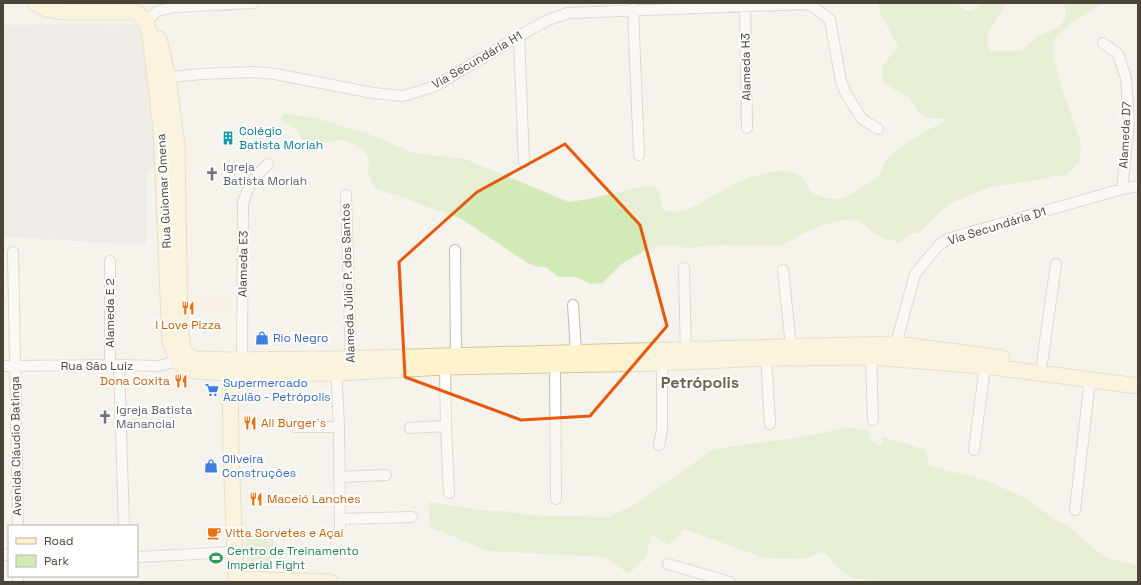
<svg xmlns="http://www.w3.org/2000/svg" width="1141" height="585" font-family="'Space Grotesk',sans-serif">
  <style>
    .commercial { fill: #f7ead8 }
    .industrial { fill: #e6e2dd }
    .green { fill: #d2eab5 }
    .lines { fill: none; stroke-linecap: round; stroke-linejoin: round }
    .street-casing { stroke: #c2bbae; stroke-width: 12 }
    .secondary-casing { stroke: #d6c79b; stroke-width: 17 }
    .street { stroke: #fff; stroke-width: 10 }
    .secondary { stroke: #fff3cd; stroke-width: 15 }
    .marked { fill: none; stroke: #e8590c; stroke-width: 3; stroke-linejoin: round }
    .labels { text-anchor: middle; dominant-baseline: central; stroke-width: 4; stroke-linejoin: round; paint-order: stroke }
    .street-label { font-size: 12px; fill: #4b4439; stroke: #fff }
    .culture-label { font-size: 12px; fill: #0d838f; stroke: #fff; text-anchor: start }
    .worship-label { font-size: 12px; fill: #5b616d; stroke: #fff; text-anchor: start }
    .food-label { font-size: 12px; fill: #c56008; stroke: #fff; text-anchor: start }
    .shop-label { font-size: 12px; fill: #366cbe; stroke: #fff; text-anchor: start }
    .leisure-label { font-size: 12px; fill: #27864d; stroke: #fff; text-anchor: start }
    .district-label { font-size: 16px; font-weight: bold; fill: #6e6250; stroke: #fff }
  </style>
  <rect width="100%" height="100%" fill="#f6f3ec"/>
  <path class="commercial" d="M230 294 231 310 186 311 185 296Z"/>
  <path class="industrial" d="M139 24 149 83 147 91 148 101 151 104 154 112 155 159 153 167 146 174V245L3 237V25Z"/>
  <path class="green" d="M878 3H955L965 10H972L983 3H1006C1000 19 979 33 991 51H1019L1024 49 1037 36 1060 27 1066 16 1064 3H1104L1069 25 1053 40 1054 58 1062 89 1080 139 1081 151 1079 162 1067 175 1054 176 1045 179 990 187 949 204 919 233 908 234 901 242 897 243 892 239 888 241 869 230 866 225 856 219 844 220 826 224 810 230 781 245 775 246 717 245 688 248 677 246 664 245 646 250 623 263 602 283 591 284 576 277H558L546 267H540L529 264 460 218 416 203 406 198 375 189 368 173 369 161 367 156 364 151 356 145 340 139 319 145H313L302 140 299 136 298 131 281 120 283 113 316 118 368 134 414 153 465 159 569 202 588 199 646 186C664 187 659 197 664 210 685 219 717 191 736 183 746 178 759 175 770 172 780 170 794 170 802 178 806 183 808 189 813 193 819 198 834 200 842 198 850 196 872 181 878 176 882 171 883 165 886 160 888 157 892 154 895 151 910 139 930 130 947 119L927 118 918 111 909 97 893 89 884 82 881 72 883 65 895 51 898 46 881 15Z
    M847 427 871 432 869 439 881 446 883 437 926 450 929 466 985 480 1023 497 1060 523 1067 525 1093 548 1108 558 1138 566V582H881C875 579 868 582 862 580 841 576 838 567 825 552L818 553 804 559 764 558 684 529 669 545 651 534 646 557 629 574 605 557 488 551 430 527 429 502 487 511H506L526 515 608 517 634 505 714 449 808 436Z
    M274 538 273 552 274 566 247 564 246 538Z"/>
  <g class="lines">
    <g class="street-casing">
      <path id="street" d="M745 6 747 128
        M633 9 639 155
        M146 21 158 11 175 7 253 3
        M519 36 524 162
        M1103 43 1118 54 1126 78 1129 123 1122 189
        M162 78 201 74 254 72 275 74 373 93 403 96 433 87 526 32 548 20 568 13 806 4 814 7 830 20 841 81 846 94 862 119 878 129
        M346 195 351 365
        M455 250 456 355
        M13 252 18 526
        M684 268 686 356
        M783 270 791 346
        M573 305 576 351
        M896 344 915 274 939 245 950 238 1122 189 1138 186
        M871 357 873 420
        M766 358 770 424
        M1042 363 1056 264
        M110 365V261
        M119 365 124 526
        M555 365 556 499
        M3 366 119 365 158 366 178 361 182 357
        M242 366 243 203C249 184 253 178 268 164
        M336 367 339 427 340 529
        M445 367 446 426 449 493
        M295 427H339
        M410 428 446 426
        M659 445 662 430V358
        M974 450 985 366
        M339 477 386 475
        M1075 510 1090 379
        M340 519 412 517
        M3 555 9 554
        M137 557 235 552
        M668 564 730 582
        M18 582V576"/>
    </g>
    <g class="secondary-casing">
      <path id="secondary" d="M35 3 46 9 65 12H136L146 21 150 35 161 129 170 343 178 361 185 367 195 371 230 373H336L445 367 662 363 766 358 871 357 985 366 1138 386
        M159 39 168 77 177 146 180 326 183 349 186 353 195 359 230 360 336 359 896 344 1002 358
        M230 364 231 453 236 579 330 582"/>
    </g>
    <use href="#street" class="street"/>
    <use href="#secondary" class="secondary"/>
  </g>
  <path d="M0 0H1141V585H0ZM565 144 640 225 667 326 590 416 521 420 405 377 399 262 477 192Z" fill="#f6f3ec" fill-opacity=".55" fill-rule="evenodd"/>
  <path class="marked" d="M565 144 640 225 667 326 590 416 521 420 405 377 399 262 477 192Z"/>
  <defs>
    <g id="building-bare" transform="scale(1.08)"><path d="M-4-6H4V6H1V3H-1V6H-4ZM-2.5-4.3h1.7v1.8h-1.7ZM.8-4.3h1.7v1.8H.8ZM-2.5-1h1.7V.8h-1.7ZM.8-1h1.7V.8H.8Z" fill="#0f9aa8" stroke="#fff" stroke-width="2.5" paint-order="stroke"/></g>
    <g id="church-bare" transform="scale(1.08)"><path d="M-1.2-6h2.4v3.5h3.3v2.4h-3.3V6h-2.4V-.1h-3.3v-2.4h3.3Z" fill="#6b7280" stroke="#fff" stroke-width="2.5" paint-order="stroke"/></g>
    <g id="restaurant-bare" transform="scale(1.08)"><path d="M-5-6h1v4h1v-4h1v4h1v-4h1v5L-1.5 .5V6h-2V.5L-5-1ZM5-6V6H3V1.5H1.5Q1.5-4 5-6Z" fill="#e8710a" stroke="#fff" stroke-width="2.5" paint-order="stroke"/></g>
    <g id="shop-bare" transform="scale(1.08)"><path d="M-5-2.5h2.3a2.7 3.5 0 0 1 5.4 0H5L5.5 6h-11ZM-1.5-2.5h3a1.5 2.3 0 0 0-3 0Z" fill="#3f7fe0" stroke="#fff" stroke-width="2.5" paint-order="stroke"/></g>
    <g id="supermarket-bare" transform="scale(1.08)"><path d="M-6-5.5h2.5l.6 2H6L4.5 2H-2.5L-4.4-4H-6ZM-1.5 3.2a1.3 1.3 0 1 0 .1 0ZM3 3.2a1.3 1.3 0 1 0 .1 0Z" fill="#3f7fe0" stroke="#fff" stroke-width="2.5" paint-order="stroke"/></g>
    <g id="cafe-bare" transform="scale(1.08)"><path d="M-5.5-4.5H6V0H3Q3 3.5 0 3.5H-2.5Q-5.5 3.5-5.5 0ZM3-3.2v2h1.7v-2ZM-6 4.5H4V6H-6Z" fill="#e8710a" stroke="#fff" stroke-width="2.5" paint-order="stroke"/></g>
    <g id="stadium-bare" transform="scale(1.08)"><path d="M0-5a6.5 5 0 1 0 0 10a6.5 5 0 1 0 0-10ZM-3.5-1.8h7v3.6h-7Z" fill="#2e9e5b" stroke="#fff" stroke-width="2.5" paint-order="stroke"/></g>
  </defs>
  <g fill-rule="evenodd">
    <use href="#building-bare" x="228" y="138"/>
    <use href="#church-bare" x="212" y="174"/>
    <use href="#restaurant-bare" x="188" y="308"/>
    <use href="#shop-bare" x="262" y="338"/>
    <use href="#restaurant-bare" x="181" y="381"/>
    <use href="#supermarket-bare" x="212" y="390"/>
    <use href="#church-bare" x="105" y="417"/>
    <use href="#restaurant-bare" x="250" y="423"/>
    <use href="#shop-bare" x="211" y="466"/>
    <use href="#restaurant-bare" x="256" y="499"/>
    <use href="#cafe-bare" x="214" y="533"/>
    <use href="#stadium-bare" x="216" y="558"/>
  </g>
  <g class="labels">
    <g class="street-label">
      <text transform="translate(477 60) rotate(-30)">Via Secundária H1</text>
      <text transform="translate(746 67) rotate(-91)">Alameda H3</text>
      <text transform="translate(1125 135) rotate(-87)">Alameda D7</text>
      <text transform="translate(164 191) rotate(-93)">Rua Guiomar Omena</text>
      <text transform="translate(997 226) rotate(-17)">Via Secundária D1</text>
      <text transform="translate(243 264) rotate(-89)">Alameda E3</text>
      <text transform="translate(348 283) rotate(-92)">Alameda Júlio P. dos Santos</text>
      <text transform="translate(110 313) rotate(-90)">Alameda E 2</text>
      <text x="97" y="366">Rua São Luiz</text>
      <text transform="translate(16 446) rotate(-91)">Avenida Cláudio Batinga</text>
    </g>
    <g class="culture-label">
      <text x="239" y="131">Colégio<tspan x="239" dy="14">Batista Moriah</tspan></text>
    </g>
    <g class="worship-label">
      <text x="223" y="167">Igreja<tspan x="223" dy="14">Batista Moriah</tspan></text>
      <text x="116" y="410">Igreja Batista<tspan x="116" dy="14">Manancial</tspan></text>
    </g>
    <g class="food-label">
      <text x="188" y="325" text-anchor="middle">I Love Pizza</text>
      <text x="170" y="381" text-anchor="end">Dona Coxita</text>
      <text x="261" y="423">All Burger´s</text>
      <text x="267" y="499">Maceió Lanches</text>
      <text x="225" y="533">Vitta Sorvetes e Açaí</text>
    </g>
    <g class="shop-label">
      <text x="273" y="338">Rio Negro</text>
      <text x="223" y="383">Supermercado<tspan x="223" dy="14">Azulão - Petrópolis</tspan></text>
      <text x="222" y="459">Oliveira<tspan x="222" dy="14">Construções</tspan></text>
    </g>
    <g class="leisure-label">
      <text x="227" y="551">Centro de Treinamento<tspan x="227" dy="14">Imperial Fight</tspan></text>
    </g>
    <g class="district-label">
      <text x="700" y="382">Petrópolis</text>
    </g>
  </g>
  <rect width="1141" height="585" fill="none" stroke="#4b4439" stroke-width="8"/>
  <rect x="8" y="525" width="130" height="52" fill="#ffffff" stroke="#b7b4b0"/>
  <rect x="16" y="538" width="20" height="6" fill="#fff3cd" stroke="#b7b4b0"/>
  <text x="44" y="545" font-size="12" fill="#4b4439">Road</text>
  <rect x="16" y="555" width="20" height="12" fill="#d2eab5" stroke="#b7b4b0"/>
  <text x="44" y="565" font-size="12" fill="#4b4439">Park</text>
</svg>
